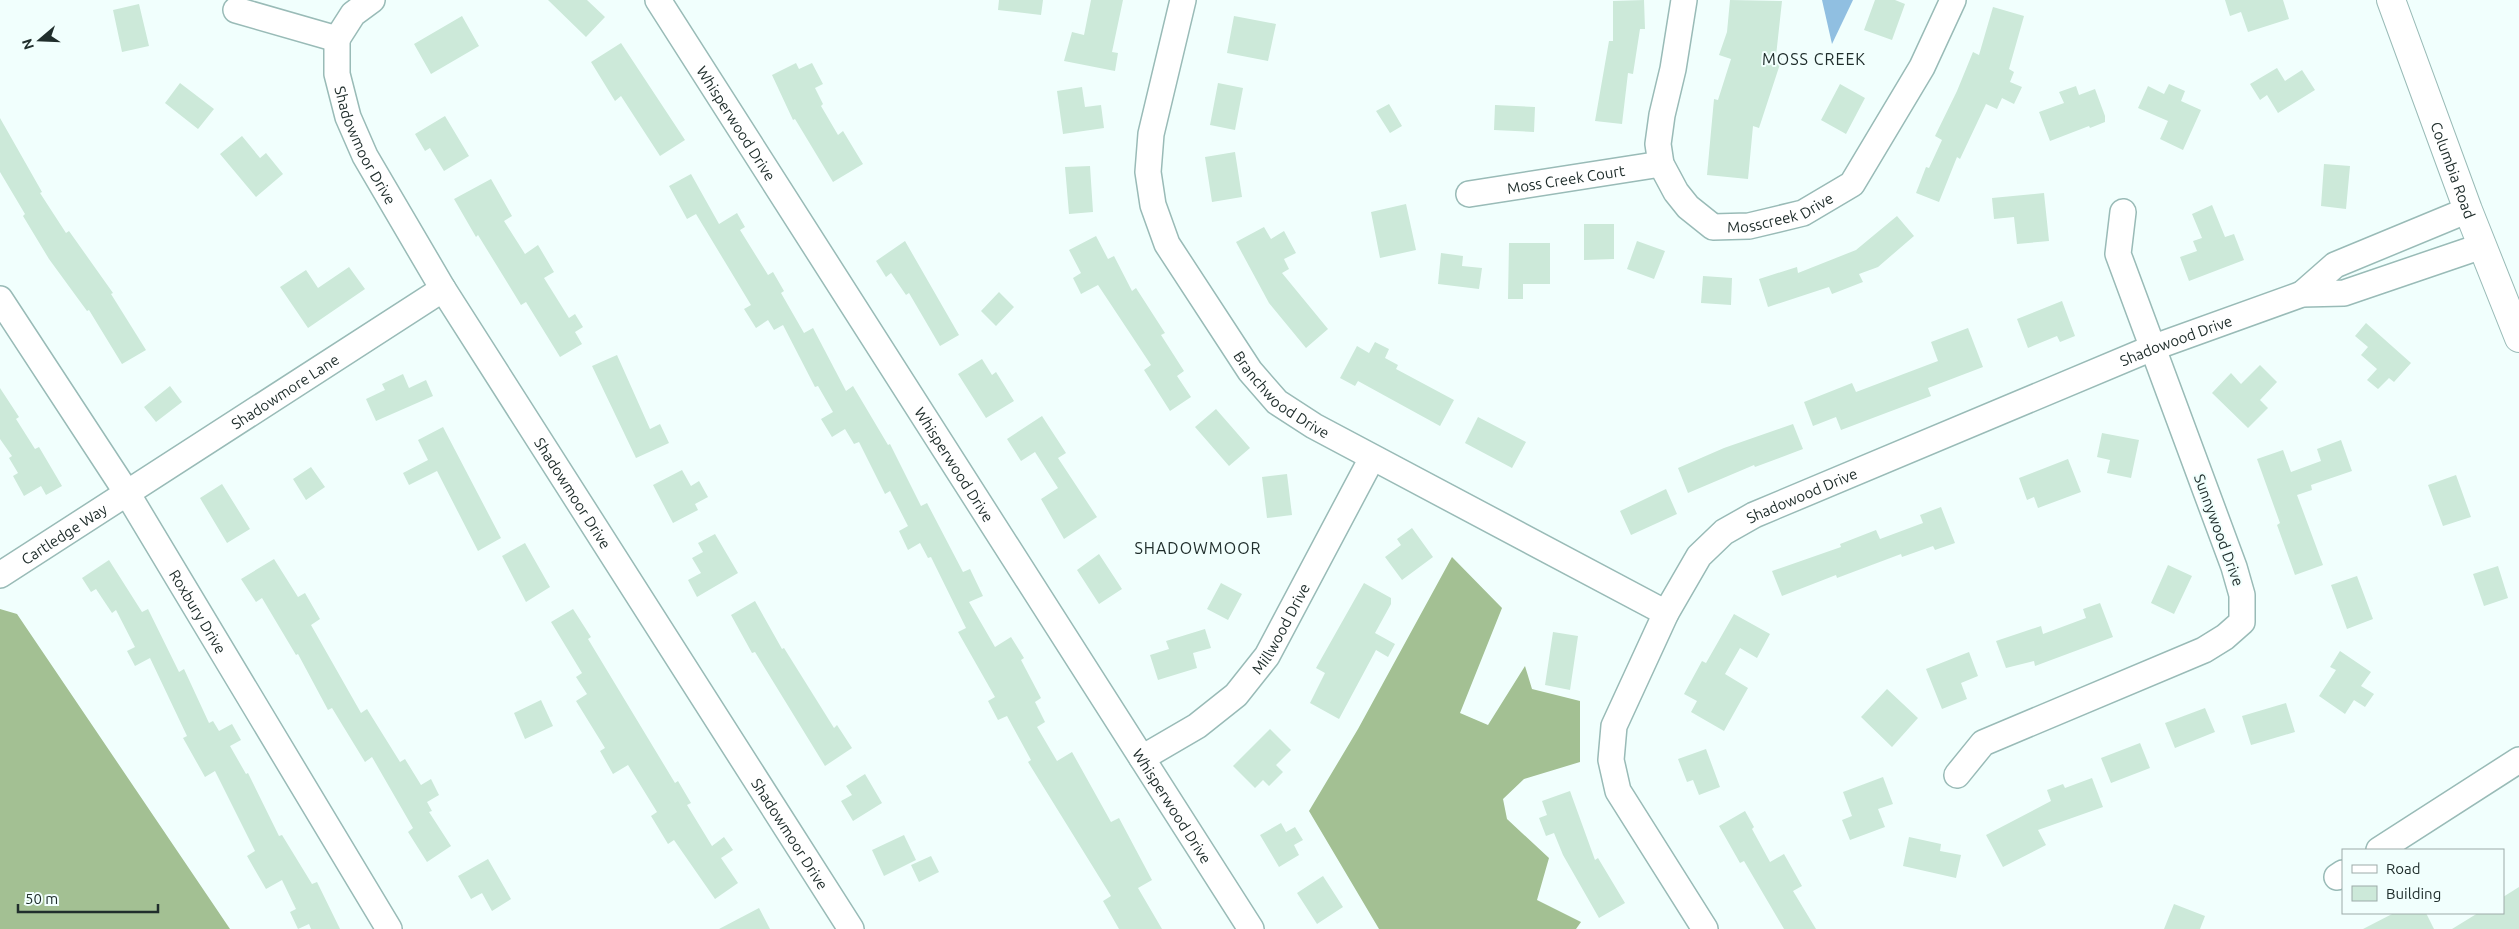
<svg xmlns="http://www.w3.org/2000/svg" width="2519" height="929" font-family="Ubuntu,sans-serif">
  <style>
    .forest { fill: #a3c093 }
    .water { fill: #90bfe1 }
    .building { fill: #cce9d9 }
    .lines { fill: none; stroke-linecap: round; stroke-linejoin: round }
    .minor-casing { stroke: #99bbb7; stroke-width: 28 }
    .major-casing { stroke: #99bbb7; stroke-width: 30 }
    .minor { stroke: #fff; stroke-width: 25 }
    .major { stroke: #fff; stroke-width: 28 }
    .labels { text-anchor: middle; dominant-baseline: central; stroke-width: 4; stroke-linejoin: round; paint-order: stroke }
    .street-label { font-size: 15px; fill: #202e2c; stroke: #f1fffd }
    .neighbourhood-label { font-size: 16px; letter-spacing: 1px; fill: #202e2c; stroke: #f1fffd }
  </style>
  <rect width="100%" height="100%" fill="#f1fffd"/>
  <path class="forest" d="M1452 557 1502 608 1460 713 1488 725 1525 666 1532 689 1580 701V762L1524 779 1503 799 1507 819 1549 858 1537 900 1581 922 1576 929H1379L1309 811 1358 729Z
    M0 609 17 614 230 929H0Z"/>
  <path class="water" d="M1822 0H1853L1832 44Z"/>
  <path class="building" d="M548 0H587L605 17 586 37Z
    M999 0H1043L1041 15 998 10Z
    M1091 0H1123L1112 52 1118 53 1115 71 1064 61 1072 32 1084 35Z
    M1644 0 1645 29H1640L1633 74 1628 73 1622 124 1595 121 1609 41H1613V1Z
    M1730 0 1782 1 1776 56 1782 58 1759 128 1753 126 1748 179 1707 175 1714 99 1718 100 1731 59 1719 55 1727 32Z
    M1875 0H1895L1905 4 1892 40 1864 30Z
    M2225 0H2283L2289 19 2248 32 2241 12 2230 16Z
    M139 4 149 46 122 52 113 10Z
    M1993 7 2024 16 2009 69 2014 72 2010 82 2022 87 2014 104 2002 98 1997 109 1986 104 1960 159 1957 157 1939 202 1916 193 1926 167 1929 168 1942 140 1935 136 1957 91 1973 52 1979 55Z
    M462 16 479 46 431 74 414 44Z
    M1234 16 1276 24 1268 61 1227 53Z
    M621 43 685 140 660 156 621 96 615 101 591 62Z
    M796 63 799 69 812 63 823 84 815 88 823 104 821 106 838 135 843 131 863 164 833 182 795 119 793 120 772 75Z
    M2277 68 2285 81 2302 70 2315 90 2278 113 2267 95 2260 100 2250 84Z
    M180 83 214 109 198 129 165 103Z
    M1218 83 1243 88 1235 130 1210 125Z
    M1840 84 1865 98 1846 134 1821 120Z
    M2169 84 2185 91 2181 101 2201 110 2183 150 2160 139 2168 121 2138 108 2148 86 2164 94Z
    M2076 86 2079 95 2095 89 2105 116V122L2090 128 2089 126 2050 141 2039 112 2064 103 2059 92Z
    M1082 87 1085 107 1101 105 1104 128 1063 134 1057 91Z
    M1389 104 1402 126 1390 133 1376 111Z
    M1495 105 1535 107 1534 132 1494 130Z
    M445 116 469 156 444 171 430 148 425 151 415 134Z
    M0 118 42 192 40 193 66 233 69 231 113 293 111 294 146 350 122 364 89 310 87 311 49 259 23 216 25 214 0 172Z
    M242 136 260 158 266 153 283 174 256 197 220 154Z
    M1235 152 1242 197 1212 202 1205 157Z
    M2324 164 2350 166 2346 209 2321 206Z
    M1090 166 1093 212 1069 214 1065 167Z
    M691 174 719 224 737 213 745 227 740 230 768 275 773 272 784 291 781 293 804 333 813 328 846 391 853 386 888 445 890 444 921 506 927 503 963 572 970 569 983 596 969 602 995 647 1011 637 1024 658 1021 660 1041 698 1035 702 1045 722 1037 727 1057 761 1072 752 1111 822 1119 818 1152 880 1138 888 1162 929H1119L1103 901 1111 896 1028 762 1031 760 1007 716 998 720 988 701 995 697 958 632 966 628 931 557 928 558 920 543 908 550 899 531 908 526 890 491 885 494 859 442 854 444 845 429 832 437 821 419 833 412 818 386 815 387 783 325 774 330 768 320 756 328 744 309 751 305 696 214 687 219 669 186Z
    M491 179 512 216 504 221 525 254 538 245 554 272 544 278 569 318 575 314 583 327 575 332 582 344 560 357 526 302 521 305 478 235 476 237 454 199Z
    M2044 193 2049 241 2017 244 2014 217 1994 219 1992 198Z
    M1406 204 1416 250 1380 258 1371 212Z
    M2212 205 2225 237 2234 234 2244 260 2189 281 2180 257 2197 251 2193 241 2202 238 2192 214Z
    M1897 216 1914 236 1878 267 1859 274 1863 282 1832 294 1829 287 1768 307 1759 279 1797 267 1798 273 1856 250Z
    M1584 224H1614V259L1584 260Z
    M1264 227 1271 239 1284 231 1296 253 1284 259 1289 269 1282 273 1328 329 1306 348 1269 303 1236 242Z
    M1096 236 1108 259 1114 256 1132 291 1136 288 1165 333 1161 335 1184 371 1177 376 1191 397 1170 411 1144 370 1151 365 1098 285 1081 294 1073 278 1081 273 1069 250Z
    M905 241 959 335 940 346 909 293 906 295 891 273 886 277 876 261Z
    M1637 241 1665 251 1654 279 1627 269Z
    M1509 243H1550V284H1523V299H1508Z
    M1441 253 1463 256 1462 266 1482 268 1479 289 1438 284Z
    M349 267 365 289 308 328 280 287 306 270 318 288Z
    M1703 276 1732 278 1731 305 1701 303Z
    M999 292 1014 307 996 326 981 311Z
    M2062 301 2075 336 2060 342 2057 336 2028 348 2017 319Z
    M2366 323 2411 363 2394 382 2389 378 2378 389 2367 380 2377 369 2361 355 2368 347 2355 336Z
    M1968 328 1983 367 1928 388 1931 396 1841 430 1836 417 1813 426 1804 402 1852 383 1856 392 1938 361 1931 342Z
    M1375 342 1389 349 1385 358 1398 365 1396 369 1454 400 1440 426 1358 381 1355 386 1340 378 1357 346 1369 353Z
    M617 355 650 429 660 424 669 443 636 458 592 366Z
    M982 359 992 375 996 372 1014 401 986 418 958 374Z
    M2260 365 2277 382 2260 400 2268 408 2248 428 2212 393 2231 373 2241 384Z
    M403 374 409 388 426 380 433 396 376 421 366 399 385 390 382 384Z
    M170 386 182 402 156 422 144 407Z
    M0 388 19 417 16 419 35 449 39 447 62 486 46 495 41 486 24 496 13 476 18 473 9 458 12 456 0 439Z
    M1216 409 1250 448 1229 466 1195 427Z
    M1042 416 1066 453 1058 458 1097 517 1064 539 1041 499 1058 488 1035 452 1021 461 1007 439Z
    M1478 417 1526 442 1512 468 1465 443Z
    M1793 424 1803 449 1755 467 1754 465 1688 493 1678 468 1724 448Z
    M443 427 501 538 478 551 437 471 409 485 403 473 428 460 418 440Z
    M2102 433 2139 440 2131 478 2107 473 2110 460 2097 457Z
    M2341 440 2352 471 2311 485 2312 490 2297 495 2323 565 2295 575 2277 525 2280 523 2257 459 2283 450 2291 472 2321 461 2317 449Z
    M2068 459 2081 492 2038 508 2034 497 2027 500 2019 478Z
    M311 467 325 487 306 500 293 479Z
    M682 470 691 486 699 481 708 497 695 504 698 510 673 523 653 485Z
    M1287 474 1292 515 1267 518 1262 477Z
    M2456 475 2471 517 2443 526 2428 485Z
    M222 484 250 529 227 543 200 498Z
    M1666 489 1677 514 1631 535 1620 511Z
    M1941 507 1955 543 1935 550 1933 546 1902 557 1901 554 1837 578 1836 575 1782 596 1772 571 1841 547 1840 544 1876 530 1880 539 1923 523 1920 515Z
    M1412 528 1433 557 1402 580 1385 557 1401 545 1397 539Z
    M715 534 738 573 697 597 688 580 701 573 692 558 703 552 698 543Z
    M525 543 550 587 526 602 502 556Z
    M1099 554 1122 589 1099 604 1077 570Z
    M274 559 298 597 305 593 320 619 311 625 361 713 367 709 400 762 405 759 421 785 431 779 439 795 427 802 432 811 429 812 451 846 427 862 408 832 413 828 372 757 365 762 332 708 328 710 298 654 296 655 262 598 256 602 241 579Z
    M109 560 142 612 148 609 179 672 184 669 209 723 213 721 219 731 232 724 241 740 230 746 246 774 248 773 279 836 282 835 312 884 317 882 340 929H311L309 924 298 929 290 912 296 909 282 880 266 889 247 856 255 851 215 771 205 777 183 738 187 736 150 658 135 666 127 651 135 647 116 610 112 613 96 589 91 592 82 578Z
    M2168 565 2192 576 2174 614 2151 603Z
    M2498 566 2508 598 2484 606 2473 574Z
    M2357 576 2373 619 2347 629 2331 585Z
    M1221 583 1242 594 1228 620 1207 609Z
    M1364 583 1391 598V604L1375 633 1395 644 1388 657 1376 650 1339 719 1310 703 1325 673 1316 668Z
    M755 601 782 649 784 648 834 728 837 725 852 748 825 766 755 652 752 653 731 615Z
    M2100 603 2113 637 2035 666 2034 661 2006 668 1996 641 2041 626 2043 634 2086 618 2083 609Z
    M573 609 591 637 588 639 675 783 678 781 691 803 687 805 712 846 724 837 733 850 721 858 738 883 715 899 674 840 668 844 651 816 657 812 628 765 613 774 600 751 605 748 576 701 587 694 576 677 582 673 551 622Z
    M1734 614 1770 634 1757 658 1740 648 1725 674 1748 688 1724 731 1691 712 1697 701 1684 694 1702 661 1706 663Z
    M1205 629 1211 648 1193 653 1197 668 1158 680 1150 655 1169 649 1166 641Z
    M1553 632 1578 636 1570 690 1545 685Z
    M2340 651 2371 672 2361 686 2374 694 2365 707 2354 700 2345 714 2319 696 2336 670 2330 667Z
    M1969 652 1978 676 1961 683 1967 699 1942 709 1926 669Z
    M1887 689 1918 718 1892 747 1861 717Z
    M541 700 553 726 525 739 514 713Z
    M2286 703 2295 732 2251 745 2242 716Z
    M2205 708 2215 732 2175 748 2165 723Z
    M1270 729 1291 750 1276 765 1283 772 1269 786 1263 780 1255 788 1233 766Z
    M2140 743 2150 768 2111 783 2101 758Z
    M1706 749 1720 787 1699 795 1693 780 1687 782 1678 759Z
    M865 774 882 803 853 821 841 801 852 795 846 786Z
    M1883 777 1893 804 1878 809 1885 827 1850 840 1842 820 1852 816 1843 792Z
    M2092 778 2103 807 2038 830 2046 845 2003 867 1986 835 2051 801 2047 790 2063 784 2065 788Z
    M1570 791 1595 860 1598 858 1625 903 1599 918 1563 855 1554 833 1546 836 1539 818 1547 815 1542 801Z
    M1745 811 1754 827 1752 829 1770 862 1784 854 1802 886 1793 891 1816 929H1784L1744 861 1740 863 1719 826Z
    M1281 823 1286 832 1295 827 1303 840 1294 845 1299 855 1279 867 1260 835Z
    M904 835 916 860 884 876 872 850Z
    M1909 837 1941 844 1940 851 1961 855 1956 878 1903 866Z
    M931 856 939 872 919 882 911 865Z
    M488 859 511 899 492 911 482 893 471 899 458 876Z
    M1323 876 1343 907 1317 924 1297 893Z
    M2519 887V929H2452L2478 913H2503V897Z
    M2174 904 2205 916 2200 929H2164Z
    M759 908 770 929H719Z
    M2394 913H2426L2434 929H2363Z"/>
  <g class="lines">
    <g class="minor-casing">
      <g id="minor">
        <path id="s1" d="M658 0 1251 929"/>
        <path id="s2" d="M1183 0 1151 134 1148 172 1153 205 1167 244 1250 371 1277 402 1314 426 1666 613"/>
        <path id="s3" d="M1684 0 1673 69 1662 115 1658 144 1661 164 1676 192 1688 207 1713 227 1749 226 1803 213 1852 184 1922 67 1953 0"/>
        <path d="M236 10 337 39"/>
        <path id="s4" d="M337 39V74L348 117 365 156 443 289 851 929"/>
        <path d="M337 39 353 14 372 0"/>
        <path id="s5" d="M1469 194 1661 164"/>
        <path d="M2302 294 2335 265 2468 210"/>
        <path id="s6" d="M0 299 127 493 389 929"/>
        <path id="s7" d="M0 575 443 289"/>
        <path id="s8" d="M1142 758 1197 726 1236 695 1267 656 1372 458"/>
        <path d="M1957 775 1983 743 2204 650 2225 637 2242 622V595L2234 567 2118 254 2123 212"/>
        <path d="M2379 850 2519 760"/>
        <path d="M2337 877 2343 873"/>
        <path id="s9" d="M1705 929 1618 791 1611 760 1614 726 1666 613 1699 556 1724 532 1754 515 2152 348 2302 294 2344 293 2482 246"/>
      </g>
    </g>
    <g class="major-casing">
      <g id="major">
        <path id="s10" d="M2391 0 2468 210 2519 338"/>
      </g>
    </g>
    <use href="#minor" class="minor"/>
    <use href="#major" class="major"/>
  </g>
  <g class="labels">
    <g class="street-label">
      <text stroke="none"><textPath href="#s1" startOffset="146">Whisperwood Drive</textPath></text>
      <text stroke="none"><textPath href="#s4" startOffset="112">Shadowmoor Drive</textPath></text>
      <text stroke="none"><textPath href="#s10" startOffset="181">Columbia Road</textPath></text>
      <text stroke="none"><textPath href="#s5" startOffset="98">Moss Creek Court</textPath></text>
      <text stroke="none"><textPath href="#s3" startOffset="319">Mosscreek Drive</textPath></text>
      <text stroke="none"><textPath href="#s9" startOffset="945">Shadowood Drive</textPath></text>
      <text stroke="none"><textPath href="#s7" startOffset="339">Shadowmore Lane</textPath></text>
      <text stroke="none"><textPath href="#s2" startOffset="442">Branchwood Drive</textPath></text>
      <text stroke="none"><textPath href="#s1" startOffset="551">Whisperwood Drive</textPath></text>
      <text stroke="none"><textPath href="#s4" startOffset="518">Shadowmoor Drive</textPath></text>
      <text stroke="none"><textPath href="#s9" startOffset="540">Shadowood Drive</textPath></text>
      <text transform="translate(2219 530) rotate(70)">Sunnywood Drive</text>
      <text stroke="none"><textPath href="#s7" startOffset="76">Cartledge Way</textPath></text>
      <text stroke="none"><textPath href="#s6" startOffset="370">Roxbury Drive</textPath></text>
      <text stroke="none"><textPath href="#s8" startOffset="194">Millwood Drive</textPath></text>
      <text stroke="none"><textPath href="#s1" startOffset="956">Whisperwood Drive</textPath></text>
      <text stroke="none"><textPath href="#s4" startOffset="922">Shadowmoor Drive</textPath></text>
    </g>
    <g class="neighbourhood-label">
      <text x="1814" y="59">MOSS CREEK</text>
      <text x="1198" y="548">SHADOWMOOR</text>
    </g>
  </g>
  <rect x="2342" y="849" width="162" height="65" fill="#f1fffd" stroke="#9daba9"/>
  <rect x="2352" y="865" width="25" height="8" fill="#ffffff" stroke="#9daba9"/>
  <text x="2386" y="874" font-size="15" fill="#202e2c">Road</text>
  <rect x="2352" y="886" width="25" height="15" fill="#cce9d9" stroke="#9daba9"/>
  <text x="2386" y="899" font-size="15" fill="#202e2c">Building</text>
  <g transform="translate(40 40) rotate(251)" stroke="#f1fffd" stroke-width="4" paint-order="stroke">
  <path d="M0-4L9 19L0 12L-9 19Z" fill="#202e2c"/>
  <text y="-8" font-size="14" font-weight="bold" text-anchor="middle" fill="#202e2c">N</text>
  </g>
  <path d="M18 904v8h140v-8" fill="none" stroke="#202e2c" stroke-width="2.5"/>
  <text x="25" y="904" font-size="15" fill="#202e2c" stroke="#f1fffd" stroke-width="4" paint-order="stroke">50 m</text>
</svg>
